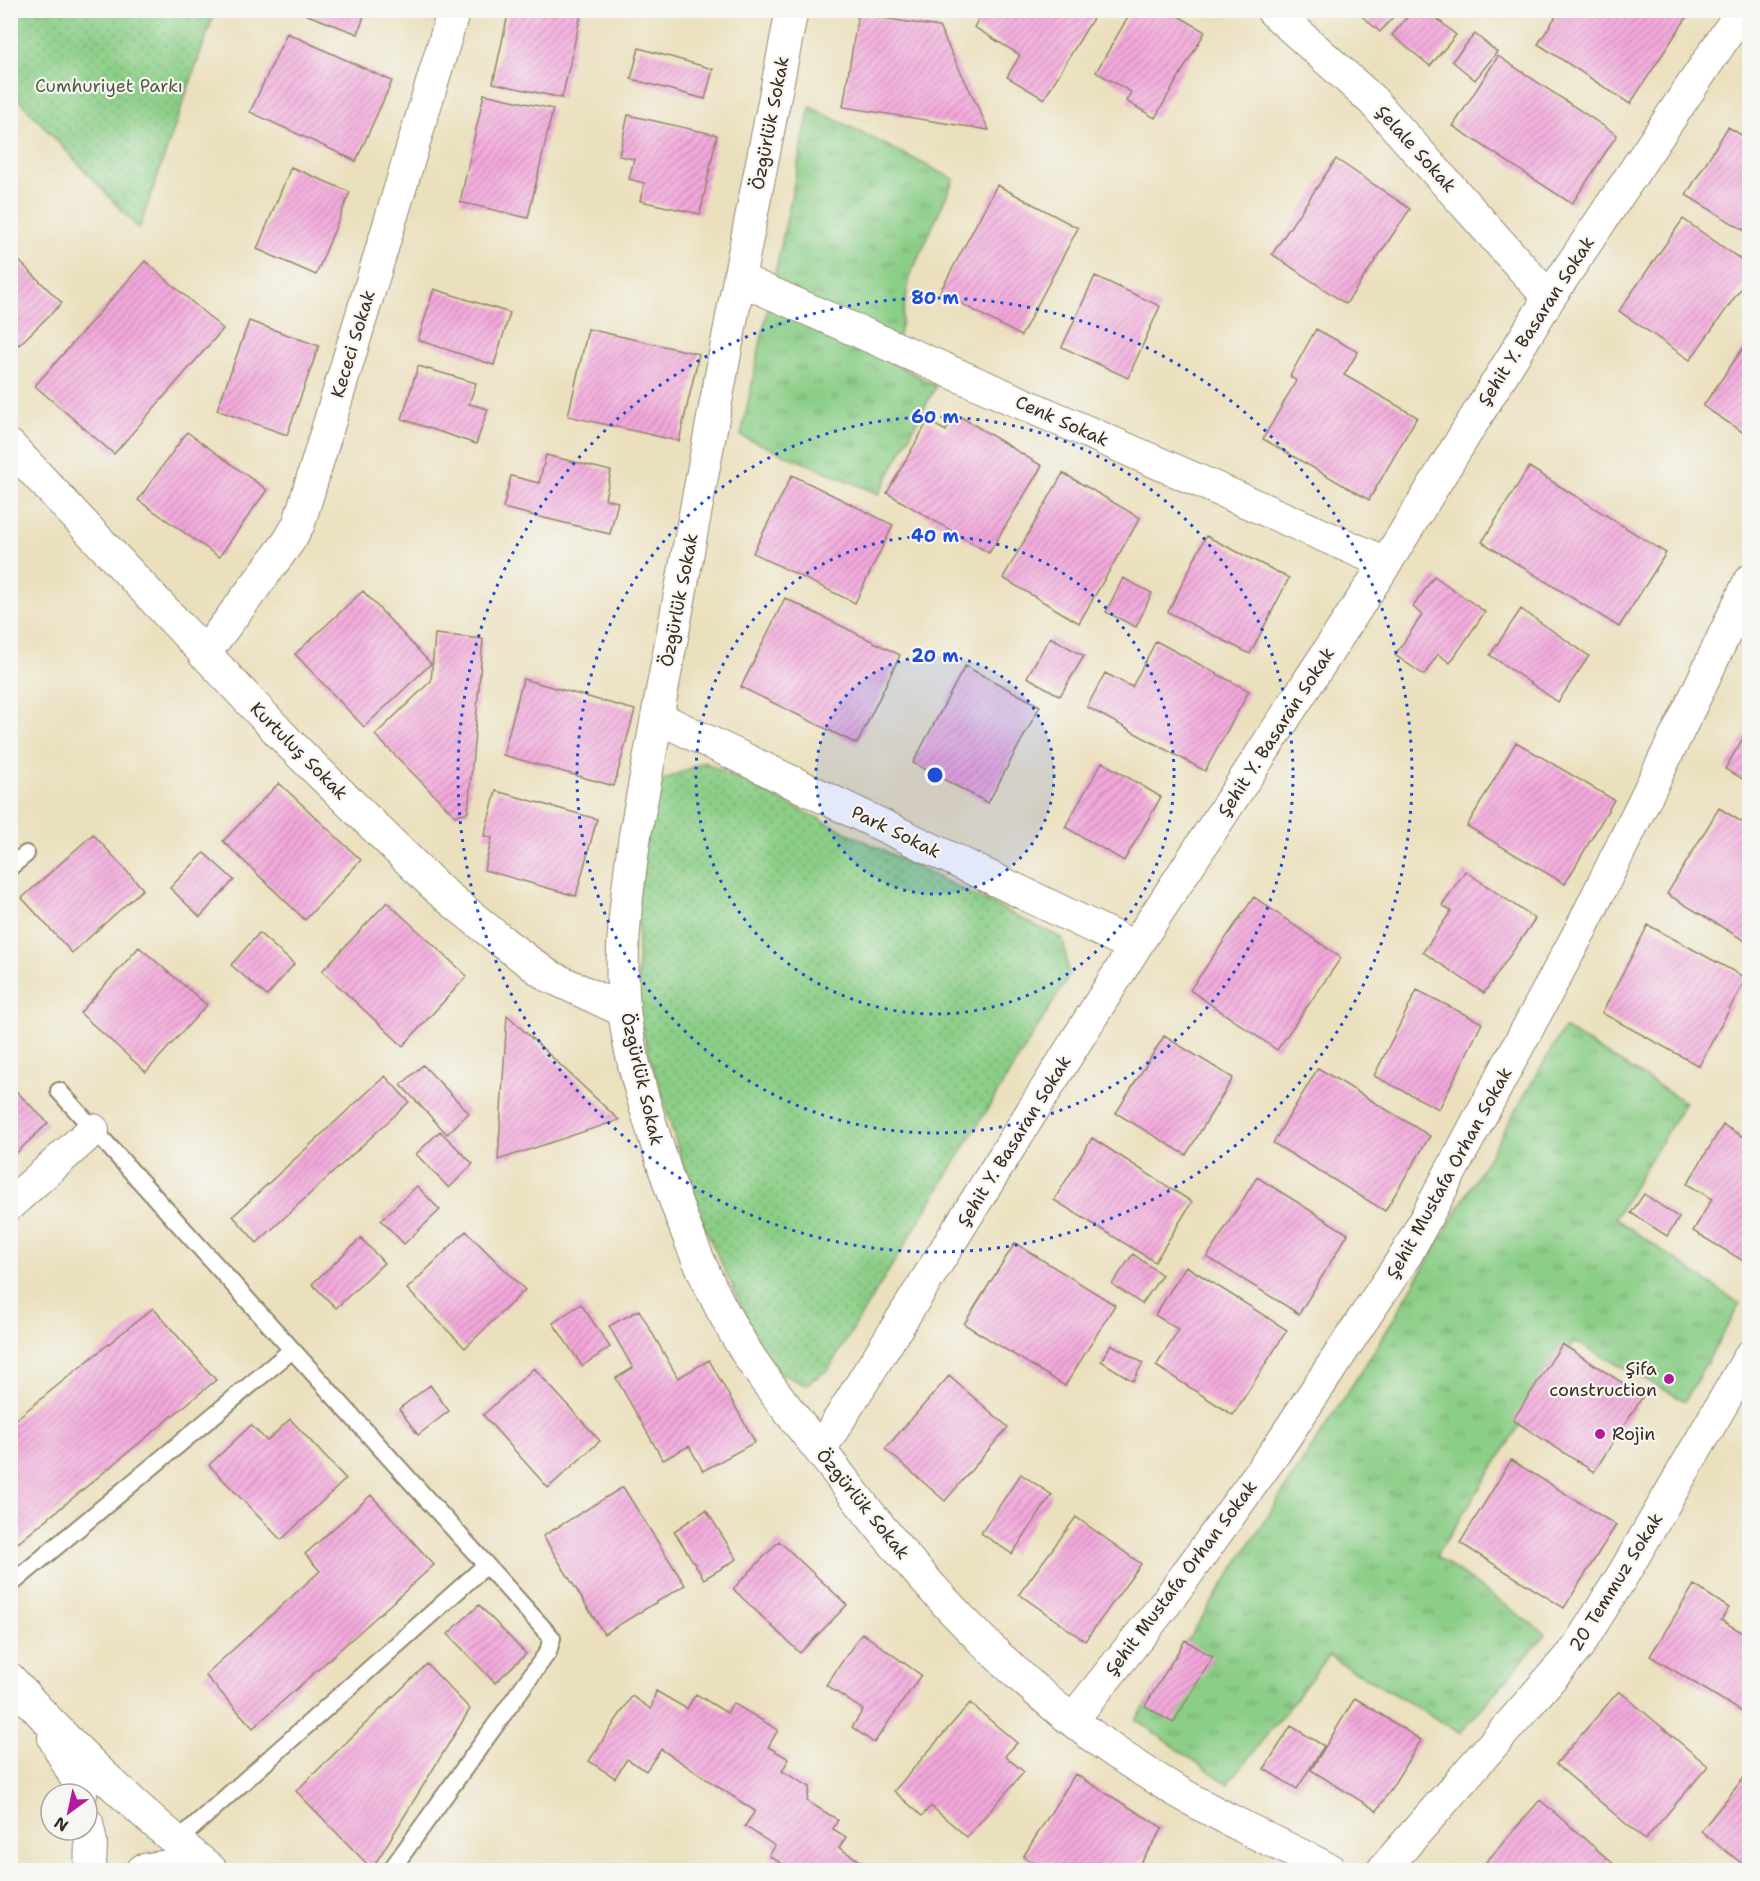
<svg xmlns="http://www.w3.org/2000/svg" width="1760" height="1881" font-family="'Shantell Sans',sans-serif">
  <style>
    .grass { fill: url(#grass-tufts); stroke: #637c52; stroke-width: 1.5 }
    .park { fill: url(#park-dots); stroke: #637c52; stroke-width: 1.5 }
    .building { fill: url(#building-hatch) }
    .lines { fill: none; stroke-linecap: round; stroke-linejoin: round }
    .lane-casing { stroke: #93856e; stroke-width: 20 }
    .street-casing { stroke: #93856e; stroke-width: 34 }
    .lane { stroke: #fff; stroke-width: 16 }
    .street { stroke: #fff; stroke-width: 32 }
    .ring { fill: none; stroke: #1d4ed8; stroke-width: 3; stroke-dasharray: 3 6 }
    .poi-dot { fill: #b5179e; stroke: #f6f6f2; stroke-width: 2 }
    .labels { text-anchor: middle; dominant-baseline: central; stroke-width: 4.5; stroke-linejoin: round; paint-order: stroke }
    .park-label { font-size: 18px; fill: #535b3e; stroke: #f6f6f2 }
    .street-label { font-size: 18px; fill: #3b2a1e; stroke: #f6f6f2 }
    .poi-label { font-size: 18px; fill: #3b2a1e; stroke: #f6f6f2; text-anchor: end }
    .centre { fill: #1d4ed8; stroke: #f6f6f2; stroke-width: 3 }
    .ring-label { font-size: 18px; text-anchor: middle; font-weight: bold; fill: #1d4ed8; stroke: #f6f6f2; stroke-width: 4.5; stroke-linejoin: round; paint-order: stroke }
  </style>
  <defs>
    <pattern id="grass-tufts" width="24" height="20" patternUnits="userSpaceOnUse" patternTransform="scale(1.5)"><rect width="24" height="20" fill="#8bce87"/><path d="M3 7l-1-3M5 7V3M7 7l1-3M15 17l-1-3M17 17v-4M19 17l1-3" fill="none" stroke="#73a76e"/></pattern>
    <pattern id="park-dots" width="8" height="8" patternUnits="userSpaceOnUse" patternTransform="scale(1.5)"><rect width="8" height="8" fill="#8bce87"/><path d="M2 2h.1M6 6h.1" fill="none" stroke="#73a76e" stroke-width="1.8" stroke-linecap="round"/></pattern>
    <pattern id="building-hatch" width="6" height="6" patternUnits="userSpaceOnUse" patternTransform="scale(1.5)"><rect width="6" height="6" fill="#f3a8db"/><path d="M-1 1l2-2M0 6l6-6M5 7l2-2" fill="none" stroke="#c689b1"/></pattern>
  </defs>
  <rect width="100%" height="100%" fill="#f6f6f2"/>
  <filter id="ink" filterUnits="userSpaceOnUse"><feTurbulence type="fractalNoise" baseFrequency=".0167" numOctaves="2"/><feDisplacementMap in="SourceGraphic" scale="12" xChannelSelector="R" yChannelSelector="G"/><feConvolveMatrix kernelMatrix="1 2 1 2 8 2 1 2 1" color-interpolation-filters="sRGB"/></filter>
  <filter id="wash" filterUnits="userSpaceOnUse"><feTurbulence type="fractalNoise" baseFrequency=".008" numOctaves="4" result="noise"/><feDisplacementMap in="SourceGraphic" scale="24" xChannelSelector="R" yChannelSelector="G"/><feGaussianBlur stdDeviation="1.35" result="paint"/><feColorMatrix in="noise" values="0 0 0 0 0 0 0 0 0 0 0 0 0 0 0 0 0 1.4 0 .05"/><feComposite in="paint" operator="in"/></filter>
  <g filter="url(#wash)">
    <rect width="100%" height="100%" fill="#ebe0be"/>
    <path class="grass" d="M810 107 954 179 910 276 894 363 936 386 879 494 741 436Z
      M1564 1028 1685 1102 1615 1218 1740 1304 1685 1401 1574 1341 1436 1556 1546 1634 1460 1733 1329 1656 1228 1784 1136 1720 1380 1342Z"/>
    <path class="park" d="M10 11H215L139 229 11 91Z
      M704 762 1063 939 1069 976 828 1370 805 1385 771 1369 697 1211 638 1017V874L659 782Z"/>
    <g id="blocks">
      <path class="building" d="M294 10H366L358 34Z
        M509 10H582L562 98 493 83Z
        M984 10H1098L1044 99 1007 77 1020 55 974 27Z
        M1132 10H1169L1205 32 1155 118 1126 101 1131 92 1096 72Z
        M1355 10H1399L1380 32Z
        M1413 10H1427L1456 35 1430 66 1392 35Z
        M1560 10H1677L1687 17 1630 104 1538 44Z
        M858 14 939 27 989 130 843 107Z
        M287 33 392 81 356 161 250 112Z
        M1475 34 1497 52 1475 80 1452 61Z
        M639 48 713 69 705 99 631 79Z
        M1498 56 1617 135 1572 204 1453 126Z
        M484 94 553 109 528 218 460 202Z
        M628 115 717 135 700 214 640 201 644 183 629 179 634 159 619 156Z
        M1728 127 1750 140V234L1686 195Z
        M1336 159 1410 209 1346 304 1272 254Z
        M291 167 350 192 316 275 257 249Z
        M997 185 1078 228 1021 336 940 292Z
        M1683 219 1750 266V276L1690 360 1619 311Z
        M10 252 62 303 19 345 10 336Z
        M145 261 223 329 114 454 35 386Z
        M1095 276 1160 306 1128 378 1062 347Z
        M434 289 510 313 494 365 418 340Z
        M249 321 319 346 287 435 217 410Z
        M588 329 699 354 679 441 568 416Z
        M1316 329 1358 352 1344 375 1417 417 1369 500 1263 439 1296 381 1290 376Z
        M1750 338V437L1703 406Z
        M418 366 476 383 469 404 488 409 476 444 402 419Z
        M956 414 1042 466 989 553 887 493 928 421 946 431Z
        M187 432 267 490 219 557 138 500Z
        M546 455 611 471 605 499 618 502 610 534 503 508 511 476 539 483Z
        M1529 467 1666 553 1619 627 1482 542Z
        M1063 473 1140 518 1079 623 1003 578Z
        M792 475 893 525 855 603 753 553Z
        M1206 536 1289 578 1250 654 1168 612Z
        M1434 576 1485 612 1450 663 1438 654 1424 675 1395 655 1422 615 1413 607Z
        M1123 578 1152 593 1136 627 1106 612Z
        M363 591 431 664 364 727 295 654Z
        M785 598 900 655 857 744 741 687Z
        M1521 609 1589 656 1558 702 1490 655Z
        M435 634 483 639 468 812 455 816 375 735 431 681Z
        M1050 637 1084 656 1060 696 1027 677Z
        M1156 641 1249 691 1205 771 1087 707 1105 673 1132 687Z
        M965 666 1040 706 988 803 913 763Z
        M523 679 635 710 614 786 503 755Z
        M1750 726V783L1725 769Z
        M1516 742 1614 800 1565 884 1467 826Z
        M1102 762 1161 797 1124 861 1065 827Z
        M279 783 361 860 305 920 223 841Z
        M496 791 597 819 576 896 484 870 492 838 484 836Z
        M1719 808 1750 827V944L1667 894Z
        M93 834 143 889 72 953 22 898Z
        M204 853 234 880 200 917 170 888Z
        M1465 871 1535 919 1484 993 1423 952 1451 911 1442 905Z
        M1254 897 1341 958 1277 1050 1190 990Z
        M387 902 467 976 403 1046 322 971Z
        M1648 925 1746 978 1699 1066 1602 1013Z
        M259 933 294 964 267 996 231 965Z
        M139 947 207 1005 146 1072 80 1013Z
        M1417 990 1482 1023 1439 1109 1374 1076Z
        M507 1015 619 1120 498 1160Z
        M1164 1036 1233 1078 1186 1155 1116 1113Z
        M423 1065 469 1113 447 1134 401 1085Z
        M1318 1068 1430 1136 1385 1211 1273 1143Z
        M385 1076 409 1102 257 1243 233 1216Z
        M10 1085 48 1123 10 1159Z
        M1723 1125 1750 1141V1265L1693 1231 1712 1199 1687 1184Z
        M440 1131 473 1164 449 1188 416 1154Z
        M1092 1138 1192 1202 1155 1262 1054 1200Z
        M1257 1177 1348 1234 1299 1314 1207 1257Z
        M417 1186 440 1210 404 1244 381 1220Z
        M1644 1194 1679 1218 1667 1236 1631 1213Z
        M466 1231 525 1290 465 1348 407 1289Z
        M361 1238 384 1263 336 1308 312 1284Z
        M1015 1243 1115 1305 1065 1386 964 1324Z
        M1133 1254 1162 1275 1142 1304 1112 1284Z
        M1186 1266 1287 1330 1233 1415 1156 1366 1179 1330 1155 1315Z
        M581 1304 610 1347 582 1366 553 1323Z
        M153 1308 216 1380 18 1543 10 1534V1424Z
        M639 1310 678 1378 709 1360 755 1442 703 1471 689 1446 663 1460 616 1378 633 1368 609 1326Z
        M1111 1344 1143 1363 1133 1381 1101 1361Z
        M1562 1344 1643 1396 1594 1472 1513 1420Z
        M534 1368 600 1441 548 1488 483 1415Z
        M949 1376 1008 1427 945 1501 885 1449Z
        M430 1385 449 1411 418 1435 399 1409Z
        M290 1419 346 1479 281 1540 209 1465 251 1425 267 1441Z
        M1511 1460 1616 1525 1564 1608 1460 1543Z
        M1021 1474 1052 1495 1012 1554 981 1533Z
        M623 1487 685 1585 604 1634 543 1536Z
        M371 1495 434 1565 253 1728 205 1675 320 1571 305 1554Z
        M706 1510 737 1559 704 1579 674 1531Z
        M1076 1517 1141 1564 1085 1641 1019 1594Z
        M779 1541 847 1605 800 1653 733 1589Z
        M1694 1585 1729 1608 1721 1620 1750 1637V1704L1744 1713 1650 1656Z
        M479 1605 526 1654 495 1683 448 1634Z
        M862 1633 921 1675 874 1743 852 1727 863 1710 826 1685Z
        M1185 1640 1213 1657 1173 1723 1145 1706Z
        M427 1664 470 1709 372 1869 296 1791Z
        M656 1691 687 1709 696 1694 727 1713 733 1703 778 1730 768 1747 789 1759 782 1771 810 1787 807 1801 838 1820 833 1829 846 1837 839 1848 875 1870H792L769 1856 775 1846 745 1826 755 1811 661 1749 646 1771 627 1759 615 1778 589 1761 632 1696 651 1709Z
        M1619 1691 1708 1766 1645 1840 1556 1764Z
        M1355 1698 1421 1740 1377 1811 1311 1770Z
        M970 1703 1017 1743 1005 1756 1024 1772 967 1837 931 1806 922 1816 894 1791Z
        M1291 1726 1324 1746 1297 1789 1264 1769Z
        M1750 1770V1870L1701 1831Z
        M1075 1774 1163 1828 1136 1870H1046L1023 1857Z
        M1540 1800 1617 1867 1613 1870 1480 1869Z"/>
    </g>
  </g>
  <g filter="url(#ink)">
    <use href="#blocks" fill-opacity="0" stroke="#93856e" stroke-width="1.5"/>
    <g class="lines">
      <g class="lane-casing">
        <path id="lane" d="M10 867 26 854
          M59 1091 552 1638 548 1652 391 1870
          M10 1585 292 1350
          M176 1842 485 1566"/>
      </g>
      <g class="street-casing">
        <path id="street" d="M792 10 739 279 635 835C627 893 619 950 624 1008 628 1050 641 1092 653 1132 676 1208 704 1286 747 1353 775 1397 809 1435 840 1476 915 1575 1001 1670 1102 1743 1142 1771 1184 1797 1228 1819 1262 1837 1296 1852 1330 1870
          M1272 10 1372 100 1549 298
          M739 279 1386 563
          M10 446 290 744 439 890 504 943 547 975 624 1011
          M204 654 289 541 299 523 454 10
          M657 717 1135 947
          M10 1204 93 1130
          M820 1450 1135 947 1386 563 1549 298 1738 17
          M10 1679C70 1747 141 1813 211 1870
          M1073 1719 1165 1604 1275 1452 1407 1253 1581 929 1695 697 1750 580
          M54 1738 78 1782 81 1794
          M87 1823 91 1842 90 1870
          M143 1870 168 1866 185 1870
          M1383 1870 1577 1648 1624 1573 1750 1356"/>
      </g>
      <use href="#lane" class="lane"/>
      <use href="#street" class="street"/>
    </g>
  </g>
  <circle cx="935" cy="775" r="119" fill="#1d4ed8" fill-opacity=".12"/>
  <g class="ring">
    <circle cx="935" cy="775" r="119"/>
    <circle cx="935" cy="775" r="239"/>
    <circle cx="935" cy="775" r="358"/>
    <circle cx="935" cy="775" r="477"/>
  </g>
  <g class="poi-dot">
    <circle cx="1669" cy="1379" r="6"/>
    <circle cx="1600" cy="1434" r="6"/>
  </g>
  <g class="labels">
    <g class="park-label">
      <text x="109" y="86">Cumhuriyet Parkı</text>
    </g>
    <g class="street-label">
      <text transform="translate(770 123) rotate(-79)">Özgürlük Sokak</text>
      <text transform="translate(1416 149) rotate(48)">Şelale Sokak</text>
      <text transform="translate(1536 321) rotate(-57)">Şehit Y. Basaran Sokak</text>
      <text transform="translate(353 344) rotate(-73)">Kececi Sokak</text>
      <text transform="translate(1062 421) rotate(24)">Cenk Sokak</text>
      <text transform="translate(679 600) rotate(-79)">Özgürlük Sokak</text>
      <text transform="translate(1276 732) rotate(-57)">Şehit Y. Basaran Sokak</text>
      <text transform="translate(299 751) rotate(45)">Kurtuluş Sokak</text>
      <text transform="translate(896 832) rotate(26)">Park Sokak</text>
      <text transform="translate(642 1079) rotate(77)">Özgürlük Sokak</text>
      <text transform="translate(1014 1141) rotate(-58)">Şehit Y. Basaran Sokak</text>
      <text transform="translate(1449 1173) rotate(-61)">Şehit Mustafa Orhan Sokak</text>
      <text transform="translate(863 1504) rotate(51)">Özgürlük Sokak</text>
      <text transform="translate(1181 1578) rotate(-53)">Şehit Mustafa Orhan Sokak</text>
      <text transform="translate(1616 1582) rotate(-58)">20 Temmuz Sokak</text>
    </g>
    <g class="poi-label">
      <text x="1657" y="1369">Şifa<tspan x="1657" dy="21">construction</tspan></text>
      <text x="1612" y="1434" text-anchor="start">Rojin</text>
    </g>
  </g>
  <circle cx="935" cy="775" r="9" class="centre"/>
  <g class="ring-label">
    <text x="935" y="304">80 m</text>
    <text x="935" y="423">60 m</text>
    <text x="935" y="542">40 m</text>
    <text x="935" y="662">20 m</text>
  </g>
  <rect width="1760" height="1881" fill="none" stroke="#f6f6f2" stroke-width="36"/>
  <g transform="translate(69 1812) rotate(213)"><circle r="28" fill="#f6f6f2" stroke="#aba49d" stroke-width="1.5"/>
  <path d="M0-4.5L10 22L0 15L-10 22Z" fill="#b5179e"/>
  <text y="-9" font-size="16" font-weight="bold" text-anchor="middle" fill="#3b2a1e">N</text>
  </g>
</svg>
